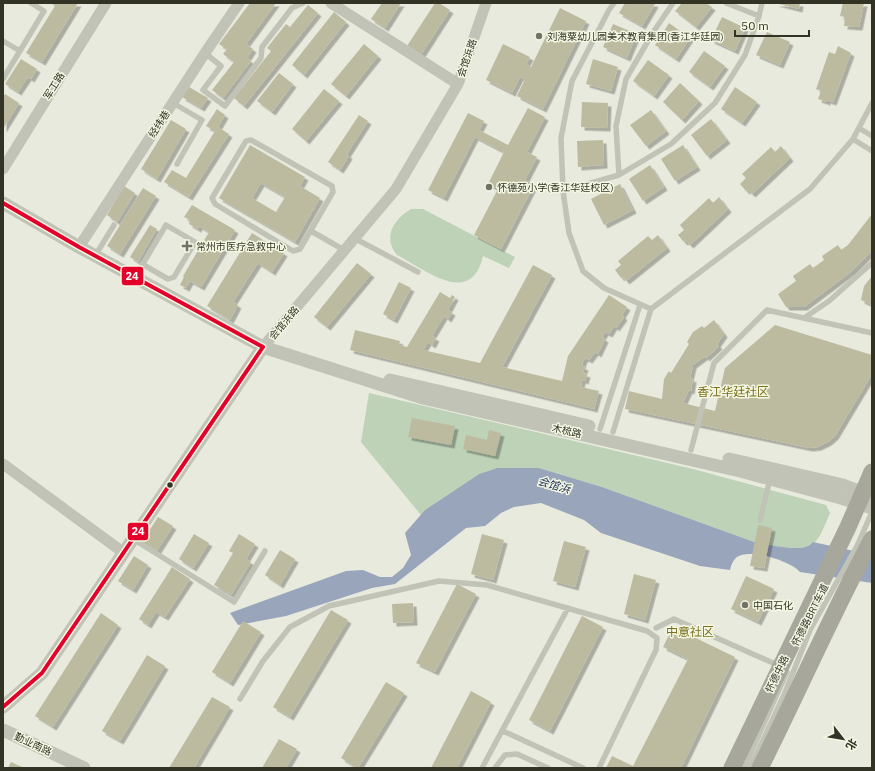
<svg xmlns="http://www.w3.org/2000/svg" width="875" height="771" font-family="'IBM Plex Sans','Noto Sans SC',sans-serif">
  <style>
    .green { fill: #bdd2b7 }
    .water { fill: #99a5bb }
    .building { fill: #bdbb9f; fill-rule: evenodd; filter: url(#shadow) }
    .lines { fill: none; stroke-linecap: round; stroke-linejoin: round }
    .service { stroke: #c2c3b7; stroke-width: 5.5 }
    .minor { stroke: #c2c3b7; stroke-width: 11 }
    .tertiary { stroke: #c2c3b7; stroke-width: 13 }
    .primary { stroke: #a7a79c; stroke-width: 17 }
    .bus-1-casing { stroke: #f4f8e3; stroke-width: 7 }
    .bus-1 { stroke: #e4002b; stroke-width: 4 }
    .poi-dot { fill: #727365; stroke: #f4f8e3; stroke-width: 1.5 }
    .bus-dot { fill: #333325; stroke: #f4f8e3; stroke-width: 1.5 }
    .labels { text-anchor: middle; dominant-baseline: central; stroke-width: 3; stroke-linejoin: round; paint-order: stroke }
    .poi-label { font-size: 10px; fill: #333325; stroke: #f4f8e3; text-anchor: start }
    .street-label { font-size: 10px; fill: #333325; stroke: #f4f8e3 }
    .water-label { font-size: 11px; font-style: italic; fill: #1c2c53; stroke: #f4f8e3 }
    .quarter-label { font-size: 12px; fill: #7a701f; stroke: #f4f8e3 }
    .line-badge { stroke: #f4f8e3; stroke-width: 1.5 }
    .badge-label { font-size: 11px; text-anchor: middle; font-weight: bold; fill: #fff }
  </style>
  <defs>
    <filter id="shadow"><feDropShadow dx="3.5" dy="3.5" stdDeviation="0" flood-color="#0004"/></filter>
  </defs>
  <rect width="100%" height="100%" fill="#e8eadd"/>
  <path class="green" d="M411 209H423L515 257 509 268 483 256C471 308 426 270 397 255 382 237 394 219 411 209Z
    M369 393 693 469 826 505 830 513C826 522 822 534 816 541 804 554 774 546 757 543L602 487 539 468H497L479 474 425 510 421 515 361 442Z"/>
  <path class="water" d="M497 468H539L602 487 757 543C770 545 805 554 813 542L872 555V583L800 572C791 561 749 548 737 557 733 560 731 565 730 570L700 566 601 533 584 520 541 503 514 507 501 513 485 526 466 528 395 584 372 588 286 616 238 625 230 613 346 571 363 570 380 577H392L403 568 411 555 405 533 425 510 479 474Z"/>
  <path class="building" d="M51 3H78L42 62 26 53 55 6Z
    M250 3H276L246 44 253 49 247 58 251 61 223 98 212 90 234 62 223 54 227 49 219 44Z
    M382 3H401L385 28 371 19Z
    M435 3H439L450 10 421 55 407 46Z
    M625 3H653L655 4 642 26 619 13Z
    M682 3H706L712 7 696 27 675 11Z
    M775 3H800L799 9Z
    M843 3H864L859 27 844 26 845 17 840 16Z
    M308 5 318 13 244 106 234 98 271 51 267 48 286 24 290 27Z
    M560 8 586 21 543 109 517 96 525 79 520 77 512 93 486 80 503 44 530 57 526 64 531 67Z
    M334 12 346 22 304 75 292 65Z
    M722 17 745 28 735 51 711 40Z
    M669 23 690 38 676 59 655 45Z
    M613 24 637 34 627 58 603 47Z
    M767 32 790 42 780 65 756 55Z
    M364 44 378 56 346 96 331 84Z
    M838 46 851 53 833 102 827 100V102L818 99 821 91 816 89 829 52 835 54Z
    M704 51 725 66 710 87 689 72Z
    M21 59 37 69 31 79 28 77 18 92 5 84Z
    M593 59 618 67 611 91 586 84Z
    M648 60 669 75 654 96 633 81Z
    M279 73 293 84 272 112 257 101Z
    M680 83 699 101 682 120 663 102Z
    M189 87 208 98 201 108 182 97Z
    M735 87 757 102 742 123 721 109Z
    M324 89 339 101 306 141 292 129Z
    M5 94 19 103 3 129V97Z
    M582 102 608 103 607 128 581 127Z
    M528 108 545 117 527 152 537 157 525 180 534 185 501 249 474 235 498 189 488 184 504 152 475 137 444 198 428 190 468 113 484 121 479 130 508 145Z
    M217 109 225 115 218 127 229 134 189 197 164 182 172 170 186 178 215 131 206 126Z
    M651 110 666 131 646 146 630 125Z
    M359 115 368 121 347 154 349 156 340 170 328 162Z
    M711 119 727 140 707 156 691 135Z
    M171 120 186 129 157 179 141 169Z
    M603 140 604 165 578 167 577 141Z
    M250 145 305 177 300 186 320 198 295 242 219 198ZM261 183 285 197 276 212 252 198Z
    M683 145 697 167 675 181 661 159Z
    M781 146 790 158 752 194 748 190 746 191 740 184 746 178 742 174 771 147 775 152Z
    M650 165 664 187 643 201 629 179Z
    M620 184 633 210 604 225 591 199Z
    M124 186 135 193 117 222 107 215Z
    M143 188 156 196 120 254 107 246Z
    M719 197 728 209 690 245 686 241 684 242 678 235 684 230 680 225 709 198 713 203Z
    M192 205 235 230 201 287 190 281 186 288 180 285 184 277 183 276 209 232 199 226 198 229 189 224 190 220 184 217Z
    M872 214V251L852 271 804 307H786L778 294 796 281 793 276 810 264 813 268 824 260 822 256 838 245 841 250 848 245Z
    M150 225 157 229 138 262 130 257Z
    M252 233 284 253 272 272 258 263 233 302 238 305 230 320 207 306Z
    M658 235 667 248 626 281 622 276 621 278 615 270 621 265 618 261 648 236 652 240Z
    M357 263 371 274 327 327 314 317Z
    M533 265 552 275 502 367 562 381 568 356 609 295 627 307 622 315 624 317 616 328 614 326 609 334 605 332 602 337 605 339 598 354 595 352 589 360 585 358 583 361 582 366 585 367 583 373 587 374 585 381 582 380 581 387 599 391 594 409 350 350 355 330 400 341 399 345 407 347 440 292 450 298 452 295 455 297 448 310 452 312 448 319 444 316 432 336 436 338 432 345 428 342 423 350 480 363Z
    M872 276V305L861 300 864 286Z
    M399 282 411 288 394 320 383 314Z
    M714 320 724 334 717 344 719 346 706 358 705 356 693 365 690 378 693 379 691 391 689 390 683 403 715 411 725 368 775 325 872 355V374L835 436 828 442 818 447 809 448 625 409 629 391 662 399 664 379 669 371 671 373 689 344 687 342 693 332 702 326 704 328Z
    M412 418 455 426 451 445 408 437Z
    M489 430 501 433 495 456 463 449 466 435 487 440Z
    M158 517 173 526 157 551 142 542Z
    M758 525 772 528 764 568 750 566Z
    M194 534 209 543 193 568 179 559Z
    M239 534 255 544 246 559 251 562 231 595 214 585 233 553 229 551Z
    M482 534 504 540 493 580 471 574Z
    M564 541 586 547 575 587 553 581Z
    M280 550 295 559 280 585 265 575Z
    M134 556 148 565 133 590 118 581Z
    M172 567 190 579 165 617 156 612 148 625 139 619Z
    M634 574 656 580 645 620 624 614Z
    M746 576 774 589 758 622 731 609Z
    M457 584 476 594 435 672 416 663Z
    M413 603 414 622 393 623 392 604Z
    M331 610 348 620 290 717 273 707Z
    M101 613 118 625 53 727 35 716Z
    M582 616 603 627 550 731 529 720Z
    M243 621 261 632 230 683 212 672Z
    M673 627 735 657 681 768H606L612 756 633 766 688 659 663 647Z
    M147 655 165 666 120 741 102 731Z
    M386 682 404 693 358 768 341 758Z
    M471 691 491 702 457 768H431Z
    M212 697 230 707 194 768H169Z
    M279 739 297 749 286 768H262Z
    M11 762 24 768H8Z"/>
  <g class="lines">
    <path class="service" d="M614 3 609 10 572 81 561 138 563 191 569 233 583 271 604 288 651 309 810 189 853 139 872 103
      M726 3 759 16
      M3 41 20 51
      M205 53 221 66 203 90 225 106 261 58 262 47 292 8 303 3
      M3 79 44 11 31 3
      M173 103 202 120 177 164
      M859 128 872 136
      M853 139 872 151
      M251 140 332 186 333 192 300 249 293 251 215 204 212 198 246 141Z
      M619 175 616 126 626 79 652 34 673 3
      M563 191 619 175 671 144 715 103 745 55 759 16 762 3
      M311 231 344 250
      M354 238 418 272
      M95 256 114 225
      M135 277 166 225 195 242 174 277 168 279 142 264
      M804 318 829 301 872 263
      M600 429 640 305
      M613 432 651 309
      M691 450 714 363 767 310 872 333
      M760 520 770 479
      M133 539 234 602 265 551
      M656 628 674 619 780 666
      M240 699 263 661 290 627 329 606 439 581 487 585 647 631 657 638 656 650 599 768
      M503 731 583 768
      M482 768 568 608
      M495 768 505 755 517 754 548 768
      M744 768 787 672
      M750 768 784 695 810 630 857 546 872 512"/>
    <path class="minor" d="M331 3 458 84
      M3 169 106 3
      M79 247 205 53 239 3
      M263 347 396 189 458 84 486 3
      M3 464 124 553"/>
    <path class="tertiary" d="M3 203 79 247 263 347 423 398 740 471 841 498 872 508
      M390 380 589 426
      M729 459 843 485 872 496
      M3 707 42 673 263 347
      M3 730 84 768"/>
    <path class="primary" d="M732 768 848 527 872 472
      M760 768C798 692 832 614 872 539"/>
    <g class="bus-1-casing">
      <path id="bus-1" d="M3 203 79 247 263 347
        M3 707 42 673 263 347"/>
    </g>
    <use href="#bus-1" class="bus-1"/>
  </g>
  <g class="poi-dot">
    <circle cx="539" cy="36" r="4"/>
    <circle cx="489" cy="187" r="4"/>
    <path d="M185 240h4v4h4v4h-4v4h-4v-4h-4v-4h4z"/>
    <circle cx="745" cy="605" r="4"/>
  </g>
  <circle class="bus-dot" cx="170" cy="485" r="3.5"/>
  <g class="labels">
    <g class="poi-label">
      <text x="547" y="36">刘海粟幼儿园美术教育集团(香江华廷园)</text>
      <text x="497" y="187">怀德苑小学(香江华廷校区)</text>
      <text x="196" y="246">常州市医疗急救中心</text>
      <text x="753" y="605">中国石化</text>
    </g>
    <g class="street-label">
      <text transform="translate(467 58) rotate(-71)">会馆浜路</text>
      <text transform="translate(54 86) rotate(-58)">军工路</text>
      <text transform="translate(159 124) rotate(-57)">经纬巷</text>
      <text transform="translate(284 323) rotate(-50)">会馆浜路</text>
      <text transform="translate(567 431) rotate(13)">木梳路</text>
      <text transform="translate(810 615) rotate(-63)">怀德路BRT车道</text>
      <text transform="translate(777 674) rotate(-64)">怀德中路</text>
      <text transform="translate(33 744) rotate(25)">勤业南路</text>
    </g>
    <g class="water-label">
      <text transform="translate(554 485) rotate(16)">会馆浜</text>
    </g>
    <g class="quarter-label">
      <text x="733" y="391">香江华廷社区</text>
      <text x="690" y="631">中意社区</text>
    </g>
  </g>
  <g class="line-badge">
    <rect x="121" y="266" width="23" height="20" rx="4" fill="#e4002b"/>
    <rect x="127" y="522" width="22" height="19" rx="4" fill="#e4002b"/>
  </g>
  <g class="badge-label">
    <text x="132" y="280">24</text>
    <text x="138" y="535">24</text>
  </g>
  <rect width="875" height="771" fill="none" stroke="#333325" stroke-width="8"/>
  <g transform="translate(843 739) rotate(121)" stroke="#f4f8e3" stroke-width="3" paint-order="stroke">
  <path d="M0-3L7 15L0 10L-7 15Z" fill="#333325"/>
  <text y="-6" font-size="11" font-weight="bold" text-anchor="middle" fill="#333325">北</text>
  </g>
  <path d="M735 30v6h74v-6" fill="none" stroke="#333325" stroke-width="2"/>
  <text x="741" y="30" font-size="12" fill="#333325" stroke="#f4f8e3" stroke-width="3" paint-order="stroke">50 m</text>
</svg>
